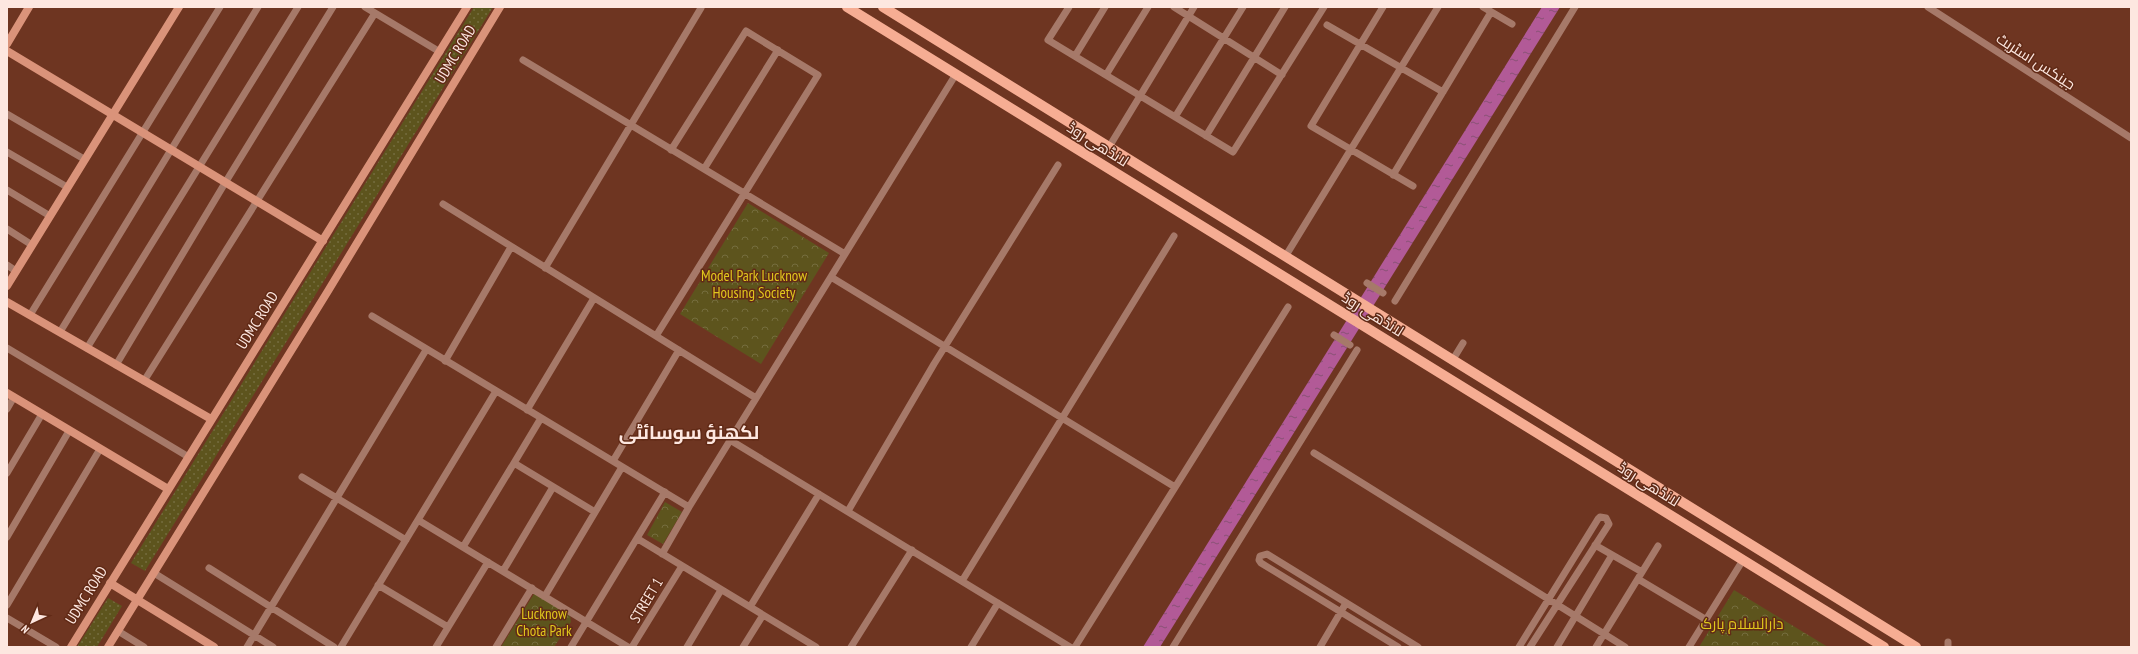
<svg xmlns="http://www.w3.org/2000/svg" width="2138" height="654" font-family="'PT Sans Narrow',Cairo,sans-serif">
  <style>
    .grass { fill: url(#grass-dots) }
    .forest { fill: url(#forest-crowns) }
    .water { fill: url(#water-ripples) }
    .lines { fill: none; stroke-linecap: round; stroke-linejoin: round }
    .street { stroke: #a67969; stroke-width: 7 }
    .secondary { stroke: #da937a; stroke-width: 8 }
    .primary { stroke: #f6ad93; stroke-width: 10 }
    .labels { text-anchor: middle; dominant-baseline: central; stroke-width: 3; stroke-linejoin: round; paint-order: stroke }
    .street-label { font-size: 15px; fill: #fde7e0; stroke: #612a16 }
    .park-label { font-size: 15px; fill: #e0c81d; stroke: #612a16 }
    .district-label { font-size: 19px; font-weight: bold; fill: #fde7e0; stroke: #612a16 }
  </style>
  <defs>
    <pattern id="grass-dots" width="8" height="8" patternUnits="userSpaceOnUse"><rect width="8" height="8" fill="#5d541d"/><path d="M2 2h.1M6 6h.1" fill="none" stroke="#756d3e" stroke-width="1.8" stroke-linecap="round"/></pattern>
    <pattern id="forest-crowns" width="20" height="18" patternUnits="userSpaceOnUse"><rect width="20" height="18" fill="#5d541d"/><path d="M2 6a3 3 0 1 1 6 0M12 15a3 3 0 1 1 6 0" fill="none" stroke="#756d3e"/></pattern>
    <pattern id="water-ripples" width="26" height="14" patternUnits="userSpaceOnUse"><rect width="26" height="14" fill="#b25a97"/><path d="M2 4q2-2 4 0t4 0M15 11q2-2 4 0t4 0" fill="none" stroke="#895275"/></pattern>
  </defs>
  <rect width="100%" height="100%" fill="#6e3521"/>
  <path class="grass" d="M474 7H493L145 571 131 563Z
    M108 598 122 606 97 647H77Z"/>
  <path class="forest" d="M748 203 829 253 761 364 680 314Z
    M665 502 682 512 663 544 647 535Z
    M537 589 569 609 571 622 554 647H501Z
    M1734 590 1828 647H1699Z"/>
  <path class="water" d="M1542 7H1560L1160 647H1143Z"/>
  <g class="lines">
    <path class="street" d="M365 7 440 52
      M1069 7 1048 40 1233 152 1324 7
      M1174 7 1282 75
      M1383 7 1311 126 1413 186
      M1483 7 1512 24
      M1928 7 2131 138
      M1327 25 1443 92
      M1075 56 1105 7
      M523 60 845 254
      M1106 75 1148 7
      M7 114 84 159
      M1175 117 1243 7
      M1206 136 1285 7
      M1109 147 1194 7
      M7 152 67 187
      M704 169 778 50
      M1393 175 1491 12
      M7 190 50 216
      M443 204 756 398
      M7 229 32 245
      M1285 257 1438 7
      M7 265 16 271
      M545 268 701 8
      M831 277 1175 487
      M1367 283 1383 293
      M1395 301 1575 7
      M30 315 220 7
      M372 316 689 507
      M60 332 258 7
      M1334 335 1350 345
      M656 336 818 75 746 31 671 150
      M7 348 187 456
      M87 348 298 7
      M445 361 511 247
      M1452 361 1463 343
      M116 365 225 183 333 7
      M144 381 375 13
      M7 409 14 397
      M527 410 594 298
      M541 418 514 463 595 512
      M730 440 1070 647
      M1314 453 1625 647
      M613 461 679 350
      M7 473 42 414
      M302 477 406 540
      M848 511 934 364 1058 165
      M418 520 628 647
      M7 537 69 431
      M638 539 816 647
      M1595 545 1642 572
      M463 547 514 463
      M662 554 689 507 956 74
      M209 568 334 647
      M503 571 553 487
      M154 573 273 647
      M1638 579 1705 619
      M962 581 1174 236
      M378 585 448 627
      M545 596 622 467
      M7 605 100 449
      M750 607 819 494
      M7 618 56 647
      M118 631 144 647
      M1948 642V647
      M247 647 426 350
      M341 647 496 391
      M436 647 488 562
      M496 647 532 588
      M571 647 665 492
      M632 647 682 566
      M687 647 721 590
      M743 647 763 615
      M851 647 912 550
      M971 647 998 603
      M1075 647 1288 307
      M1173 647 1357 350
      M1320 647 1346 603
      M1398 647 1261 563 1259 560 1260 556 1267 554 1418 647
      M1519 647 1598 519 1600 517 1606 518 1609 524 1530 647
      M1557 647 1612 555
      M1596 647 1658 546
      M1689 647 1743 560"/>
    <path class="secondary" d="M7 44 29 7
      M7 51 323 241
      M7 286 179 7
      M7 302 211 419
      M7 393 168 489
      M110 583 214 647
      M71 647 467 7
      M108 647 328 291 500 7"/>
    <path class="primary" d="M847 7 1884 647
      M883 7 1916 647"/>
  </g>
  <g class="labels">
    <g class="street-label">
      <text transform="translate(455 54) rotate(-59)">UDMC ROAD</text>
      <text transform="translate(2036 61) rotate(33)">جینکس اسٹریٹ</text>
      <text transform="translate(1098 144) rotate(32)">لانڈھی روڈ</text>
      <text transform="translate(1373 314) rotate(32)">لانڈھی روڈ</text>
      <text transform="translate(257 320) rotate(-58)">UDMC ROAD</text>
      <text transform="translate(1649 484) rotate(32)">لانڈھی روڈ</text>
      <text transform="translate(86 595) rotate(-58)">UDMC ROAD</text>
      <text transform="translate(646 600) rotate(-59)">STREET 1</text>
    </g>
    <g class="park-label">
      <text x="754" y="275">Model Park Lucknow<tspan x="754" dy="17">Housing Society</tspan></text>
      <text x="544" y="613">Lucknow<tspan x="544" dy="17">Chota Park</tspan></text>
      <text x="1742" y="623">دارالسلام پارک</text>
    </g>
    <g class="district-label">
      <text x="689" y="432">لکھنؤ سوسائٹی</text>
    </g>
  </g>
  <rect width="2138" height="654" fill="none" stroke="#fde7e0" stroke-width="16"/>
  <g transform="translate(32 622) rotate(224)" stroke="#612a16" stroke-width="3" paint-order="stroke">
  <path d="M0-3L7 15L0 10L-7 15Z" fill="#fde7e0"/>
  <text y="-6" font-size="11" font-weight="bold" text-anchor="middle" fill="#fde7e0">N</text>
  </g>
</svg>
